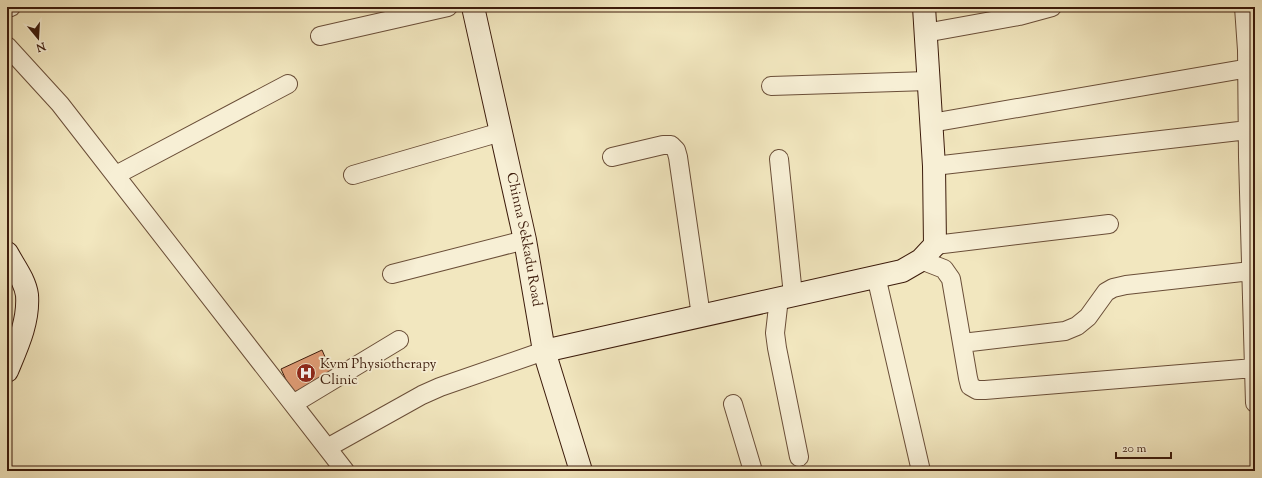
<svg xmlns="http://www.w3.org/2000/svg" width="1262" height="478" font-family="'Sorts Mill Goudy',serif">
  <style>
    .building { fill: #e09c75; stroke: #3c1b0b }
    .lines { fill: none; stroke-linecap: round; stroke-linejoin: round }
    .street-casing { stroke: #6a4e38; stroke-width: 20 }
    .secondary-casing { stroke: #3c1b0b; stroke-width: 24 }
    .street { stroke: #f7efd5; stroke-width: 18 }
    .secondary { stroke: #f7efd5; stroke-width: 22 }
    .labels { text-anchor: middle; dominant-baseline: central; stroke-width: 3.5; stroke-linejoin: round; paint-order: stroke }
    .street-label { font-size: 14px; fill: #3c1b0b; stroke: #f7efd5 }
    .poi-label { font-size: 14px; fill: #3c1b0b; stroke: #f7efd5; text-anchor: start }
  </style>
  <rect width="100%" height="100%" fill="#f2e7bf"/>
  <filter id="stains"><feTurbulence type="fractalNoise" baseFrequency=".005" numOctaves="4"/><feColorMatrix values="0 0 0 0 .2 0 0 0 0 .09 0 0 0 0 .02 0 0 0 .5 -.17"/></filter>
  <radialGradient id="worn" r=".72"><stop offset=".6" stop-color="#630" stop-opacity="0"/><stop offset="1" stop-color="#630" stop-opacity=".3"/></radialGradient>
  <path class="building" d="M322 350 333 375 292 393 281 369Z"/>
  <g class="lines">
    <g class="street-casing">
      <path id="street" d="M1244 7 1247 50 1248 157 1255 403
        M7 8 11 7
        M925 33 1019 16 1052 7
        M320 36 448 7
        M7 46 60 104 345 471
        M771 86 928 81
        M931 123 1255 67
        M612 157 663 145H671L676 150 678 157 701 316
        M779 159 793 295
        M934 166 1248 130
        M116 175 288 84
        M353 175 501 132
        M935 245 1109 224
        M921 260 944 269 951 279 968 378 970 386 977 390H985L1254 368
        M392 274 525 240
        M876 276 921 471
        M779 298 775 333 777 348 799 457
        M962 343 1065 331 1077 326 1088 317 1106 292 1113 288 1126 285 1251 271
        M293 404 399 340
        M733 404 753 471
        M327 448 422 395 440 387 544 351"/>
    </g>
    <g class="secondary-casing">
      <g id="secondary">
        <path id="s1" d="M473 7 525 240 544 351 581 471"/>
        <path d="M7 253C14 266 25 280 27 295 29 322 17 347 7 371"/>
        <path d="M544 351 902 271 921 260 935 245 934 166 924 7"/>
      </g>
    </g>
    <use href="#street" class="street"/>
    <use href="#secondary" class="secondary"/>
  </g>
  <defs>
    <g id="hospital-disc" transform="scale(1)"><circle r="9.5" fill="#8f2418" stroke="#f7efd5"/><path d="M-5-5h3v3.5h4V-5h3V5h-3V1.5h-4V5h-3Z" fill="#fff"/></g>
  </defs>
  <g fill-rule="evenodd">
    <use href="#hospital-disc" x="306" y="373"/>
  </g>
  <g class="labels">
    <g class="street-label">
      <text stroke="none"><textPath href="#s1" startOffset="238">Chinna Sekkadu Road</textPath></text>
    </g>
    <g class="poi-label">
      <text x="320" y="365">Kvm Physiotherapy<tspan x="320" dy="16">Clinic</tspan></text>
    </g>
  </g>
  <rect width="1262" height="478" fill="none" stroke="#f2e7bf" stroke-width="24"/>
  <rect x="8" y="8" width="1246" height="462" fill="none" stroke="#3c1b0b" stroke-width="2"/>
  <rect x="12" y="12" width="1238" height="454" fill="none" stroke="#3c1b0b"/>
  <g transform="translate(38 38) rotate(162)" stroke="#f7efd5" stroke-width="3" paint-order="stroke">
  <path d="M0-3L7 15L0 10L-7 15Z" fill="#3c1b0b"/>
  <text y="-6" font-size="11" font-weight="bold" text-anchor="middle" fill="#3c1b0b">N</text>
  </g>
  <path d="M1116 452v6h55v-6" fill="none" stroke="#3c1b0b" stroke-width="2"/>
  <text x="1122" y="452" font-size="12" fill="#3c1b0b" stroke="#f7efd5" stroke-width="3" paint-order="stroke">20 m</text>
  <rect width="100%" height="100%" filter="url(#stains)"/>
  <rect width="100%" height="100%" fill="url(#worn)"/>
</svg>
